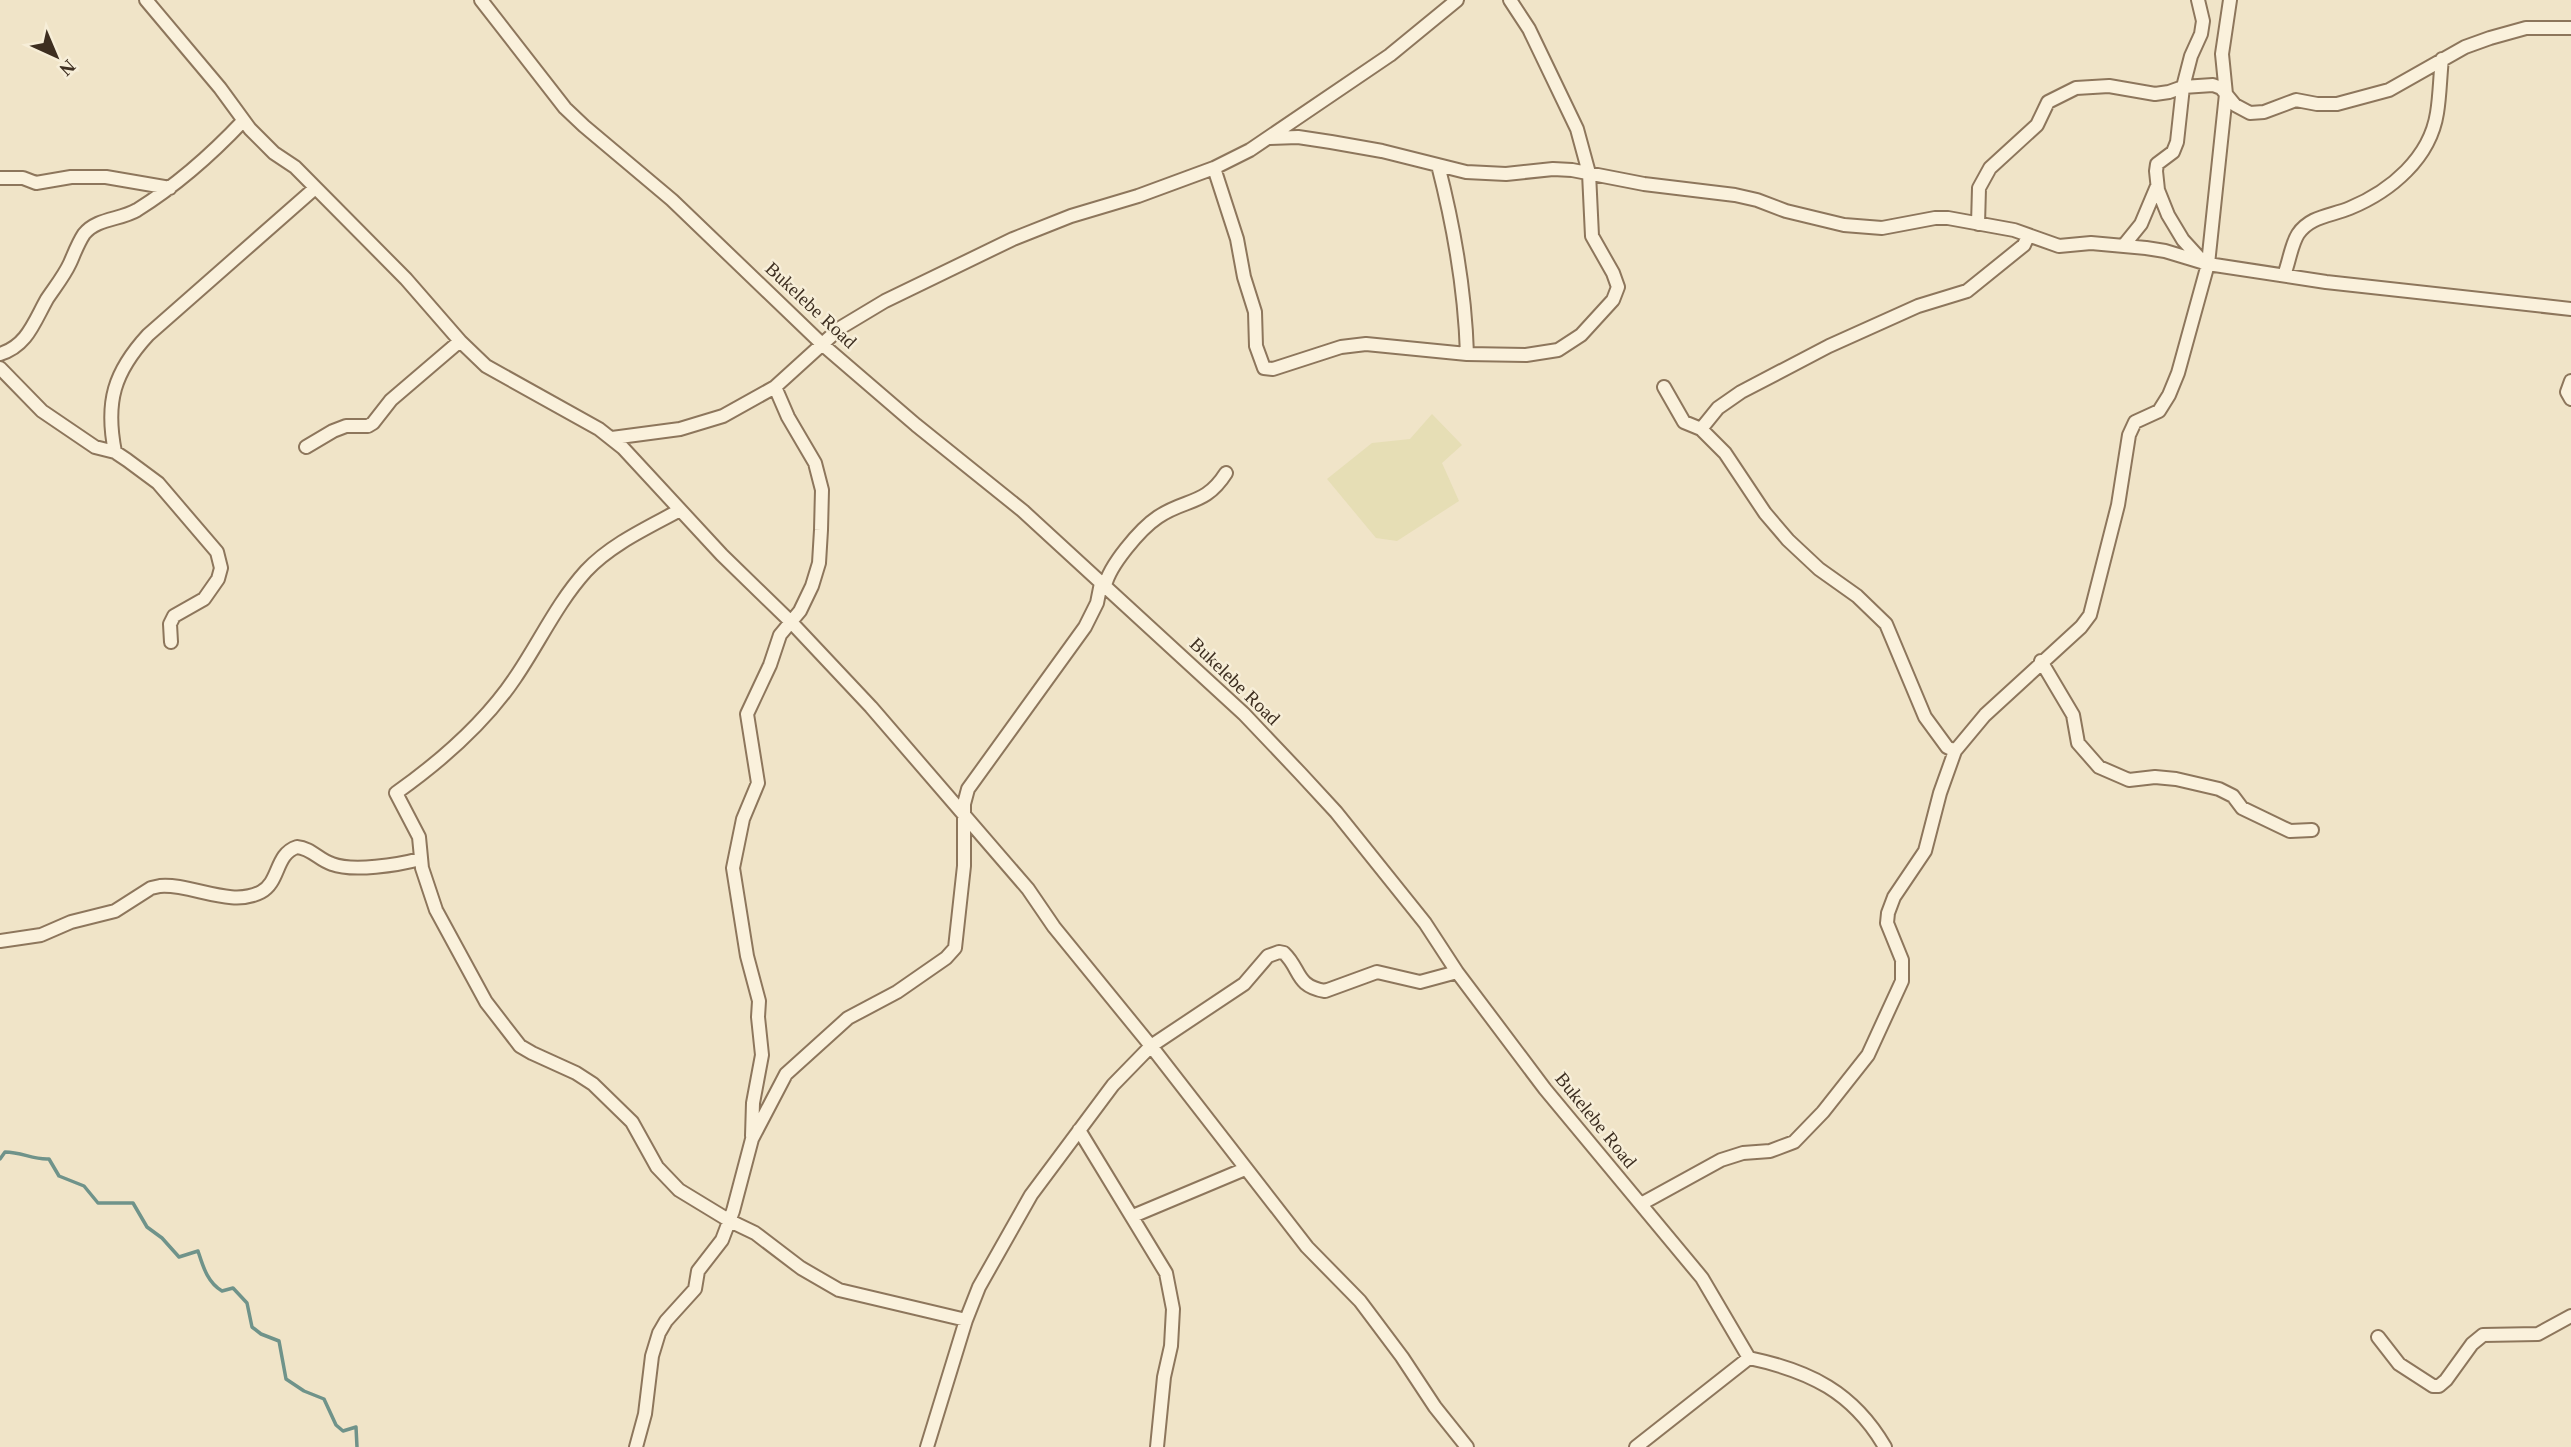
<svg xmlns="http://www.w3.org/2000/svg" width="2571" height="1447" font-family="Georgia,serif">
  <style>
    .farmland { fill: #e6deb5 }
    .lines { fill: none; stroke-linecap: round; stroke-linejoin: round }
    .stream { stroke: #6f938a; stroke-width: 3.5 }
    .minor-casing { stroke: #8d765c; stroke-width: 16 }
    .minor { stroke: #faf1dc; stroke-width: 12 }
    .labels { text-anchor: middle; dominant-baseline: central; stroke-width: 5; stroke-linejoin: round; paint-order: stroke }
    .street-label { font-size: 19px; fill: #3d2e20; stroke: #f7eed8 }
  </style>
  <rect width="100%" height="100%" fill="#f0e4c8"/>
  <path class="farmland" d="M1432 414 1462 445 1442 463 1459 501 1397 541 1376 538 1327 479 1372 443 1410 439Z"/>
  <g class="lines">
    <path class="stream" d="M0 1159 5 1152C22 1152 33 1160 49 1159L59 1176 84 1186 98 1203H133L147 1227 162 1238 179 1257 198 1251C203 1266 207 1282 222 1291L233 1288 247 1303 252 1327 261 1334 279 1341 286 1379 304 1391 324 1399 336 1425 343 1431 356 1427 357 1447"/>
    <g class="minor-casing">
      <path id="minor" d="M146 0 220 88 250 129 274 153 295 167 406 279 460 341 486 366 599 429 623 448 722 555 792 623 871 707 1028 889 1054 927 1151 1046 1307 1247 1360 1301 1402 1357 1435 1407 1467 1447
        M481 0 565 108 584 126 672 200 823 345 916 425 1023 511 1244 714 1300 773 1336 812 1425 923 1457 972 1545 1089 1702 1278 1749 1358C1810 1371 1853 1392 1885 1447
        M2198 0 2203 21 2201 34 2191 56 2183 87 2177 142 2173 152 2157 164 2156 171 2158 190 2168 215 2183 240 2204 263
        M1269 138 1298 137 1331 142 1382 151 1466 172 1506 174 1553 169 1572 170 1644 184 1735 195 1757 200 1786 211 1844 225 1882 228 1935 218H1948L2014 230 2059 246 2091 243 2146 248 2165 251 2208 264 2326 282 2571 309
        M1438 165C1454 227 1465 290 1467 354
        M1214 168 1237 239 1244 277 1255 312 1256 346 1264 368 1273 369 1341 347 1366 344 1467 354 1526 355 1558 350 1581 335 1613 300 1618 287 1613 273 1592 236 1589 173 1577 129 1529 29 1510 0
        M0 178H23L36 183 71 177H106L170 188
        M1978 224 1979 188 1990 168 2037 125 2048 102 2076 88 2109 86 2155 94 2169 92 2183 87 2213 85 2221 88 2235 105 2250 113 2264 112 2296 100 2317 104H2337L2389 90 2465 47 2490 38 2526 28H2571
        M2124 245 2141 224 2157 186
        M2284 275C2289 263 2291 245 2298 234 2310 216 2331 216 2350 208 2391 191 2430 158 2437 113 2440 95 2440 76 2442 59
        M0 354C27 346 34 322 47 299 55 287 64 276 70 263 74 254 78 243 84 234 97 218 120 220 137 210 177 185 211 155 243 121
        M0 368 42 411 95 447 115 452 127 460 158 483 217 552 221 568 218 579 204 599 174 616 170 624 171 642
        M2571 381 2567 392 2571 399
        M1664 387 1684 422 1701 429 1725 453 1765 513 1788 540 1819 569 1857 596 1886 624 1925 717 1947 747 1955 751
        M1701 429 1718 408 1741 392 1829 346 1918 306 1967 291 2024 245 2028 236
        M612 438 680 429 723 416 775 387 840 328 885 301 1013 239 1071 216 1138 196 1214 168 1250 150 1390 55 1457 0
        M306 447 333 431 346 426H368L373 423 391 400 460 341
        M115 452C105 402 114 372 148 335L314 189
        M680 510C649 527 611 544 586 571 557 603 539 643 515 678 484 724 441 761 396 793L419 837 422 868 436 910 486 1002 520 1046 532 1053 576 1073 593 1084 632 1122 657 1167 679 1190 730 1221 755 1233 801 1268 839 1290 966 1320
        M1105 586C1109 566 1140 529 1158 517 1186 498 1205 506 1226 473
        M2041 661 2073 715 2078 743 2099 767 2129 780 2155 777 2176 779 2219 789 2233 796 2242 808 2290 831 2312 830
        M0 941 41 935 71 922 115 911 151 888 160 886C190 883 231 908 261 892 280 882 275 854 297 847 311 848 319 860 332 864 353 872 398 865 420 859
        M1079 1130 1166 1273 1173 1309 1171 1346 1164 1377 1157 1447
        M752 1136 753 1103 762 1055 758 1017 759 1001 747 956 733 868 743 819 758 783 747 714 770 665 780 635 800 611 812 586 819 563 821 530 822 490 815 463 788 417 775 387
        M1641 1204 1721 1160 1743 1153 1770 1151 1794 1142 1823 1112 1868 1055 1902 981V960L1887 923 1888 913 1894 897 1925 851 1940 793 1955 751 1985 715 2081 627 2090 615 2118 505 2129 435 2135 422 2159 411 2169 395 2178 373 2208 264 2226 94 2222 54 2230 0
        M1133 1216 1245 1169
        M2378 1337 2399 1364 2433 1386H2439L2446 1380 2472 1344 2483 1335 2538 1334 2571 1316
        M636 1447 645 1414 652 1356 659 1333 666 1321 695 1289 698 1271 722 1240 733 1211 752 1139 786 1074 848 1018 897 992 946 958 955 948 964 866V804L968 789 1085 627 1097 603 1101 583
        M927 1447 966 1320 979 1287 1031 1195 1113 1085 1151 1046 1244 984 1268 956 1279 952 1284 953C1301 969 1295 986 1325 991L1377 972 1420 982 1457 972
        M1636 1447 1749 1358"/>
    </g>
    <use href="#minor" class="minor"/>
  </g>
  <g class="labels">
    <g class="street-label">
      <text transform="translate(811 305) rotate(43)">Bukelebe Road</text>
      <text transform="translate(1235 681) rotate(44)">Bukelebe Road</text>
      <text transform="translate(1596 1120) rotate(51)">Bukelebe Road</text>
    </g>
  </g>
  <g transform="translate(56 56) rotate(136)" stroke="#f7eed8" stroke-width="5" paint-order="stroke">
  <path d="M0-5L12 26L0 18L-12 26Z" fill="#3d2e20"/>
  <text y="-10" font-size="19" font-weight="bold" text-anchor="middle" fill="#3d2e20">N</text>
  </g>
</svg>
